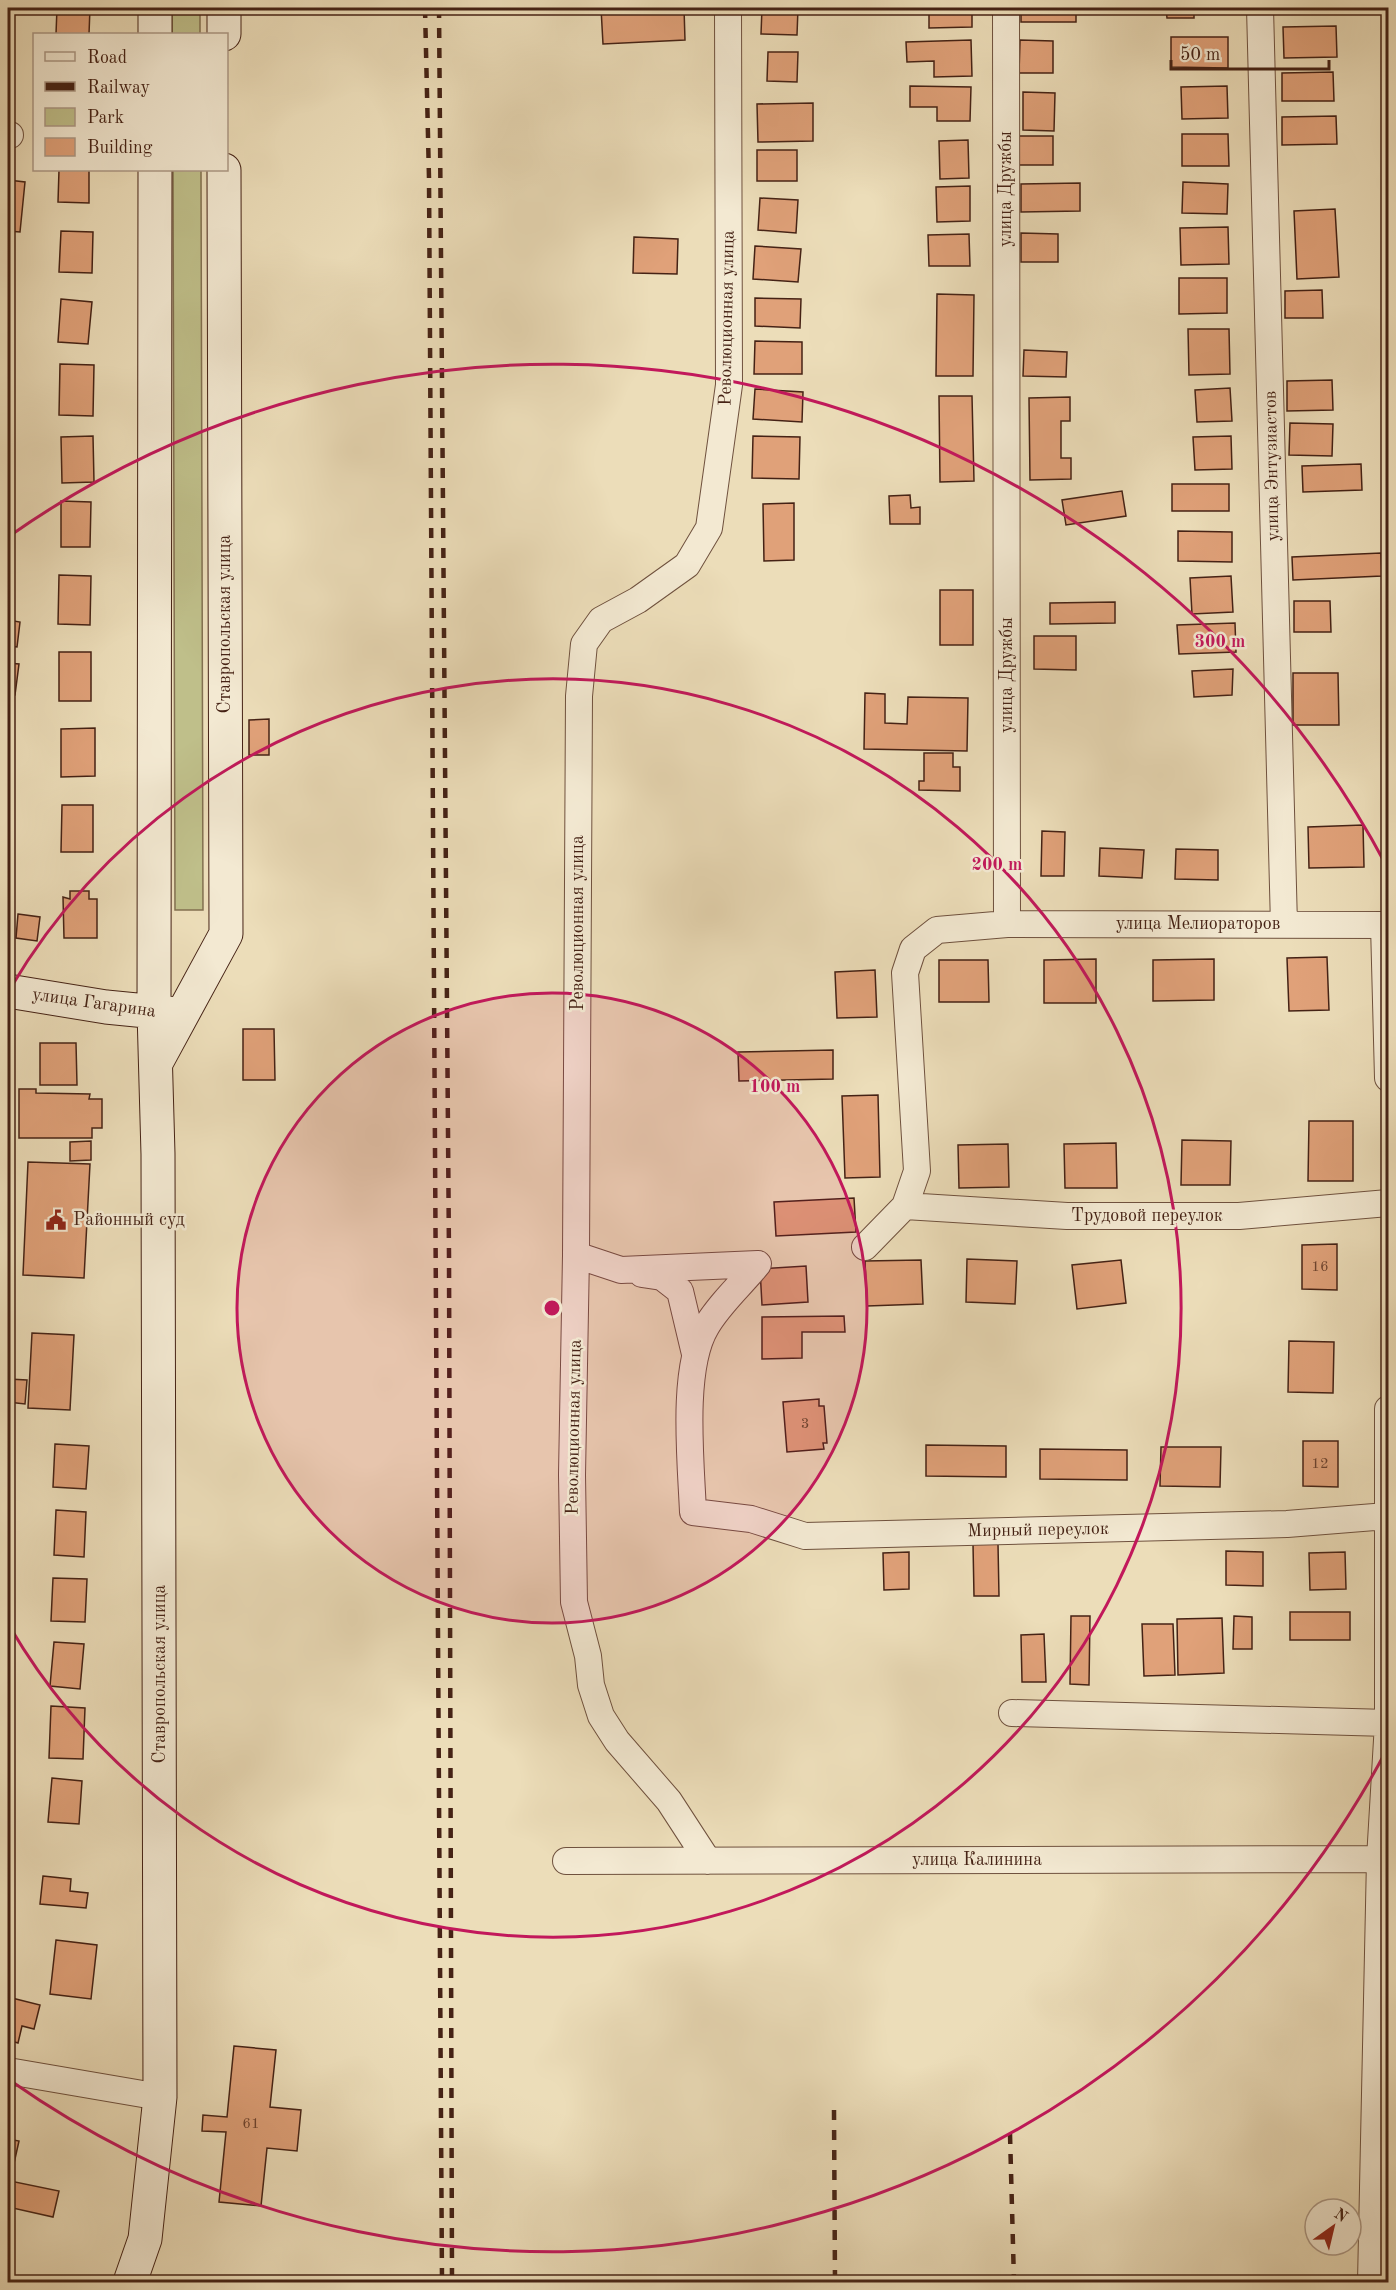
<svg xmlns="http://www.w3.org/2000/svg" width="1396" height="2290" font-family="'Old Standard TT',serif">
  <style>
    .green { fill: #bfbf8a; stroke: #827050; stroke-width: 1.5 }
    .building { fill: #e0a179; stroke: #452215; stroke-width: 1.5 }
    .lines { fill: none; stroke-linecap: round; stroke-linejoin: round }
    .street-casing { stroke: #6f513e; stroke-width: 28 }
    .secondary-casing { stroke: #452215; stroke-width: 35 }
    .street { stroke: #f3e9d2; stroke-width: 26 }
    .secondary { stroke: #f3e9d2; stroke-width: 33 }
    .rail { stroke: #452215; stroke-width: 4.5; stroke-dasharray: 10 10; stroke-linecap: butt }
    .ring { fill: none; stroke: #c2185b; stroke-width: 3 }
    .labels { text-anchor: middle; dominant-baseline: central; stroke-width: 5; stroke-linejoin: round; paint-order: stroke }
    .number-label { font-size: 15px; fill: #6c422e }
    .street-label { font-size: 18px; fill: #452215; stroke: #f3e9d2 }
    .poi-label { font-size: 18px; fill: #452215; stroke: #f3e9d2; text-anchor: start }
    .centre { fill: #c2185b; stroke: #f3e9d2; stroke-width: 3 }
    .ring-label { font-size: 18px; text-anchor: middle; font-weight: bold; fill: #c2185b; stroke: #f3e9d2; stroke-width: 5; stroke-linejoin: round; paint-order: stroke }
  </style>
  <rect width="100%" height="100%" fill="#ecddb9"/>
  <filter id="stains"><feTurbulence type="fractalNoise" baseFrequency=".00333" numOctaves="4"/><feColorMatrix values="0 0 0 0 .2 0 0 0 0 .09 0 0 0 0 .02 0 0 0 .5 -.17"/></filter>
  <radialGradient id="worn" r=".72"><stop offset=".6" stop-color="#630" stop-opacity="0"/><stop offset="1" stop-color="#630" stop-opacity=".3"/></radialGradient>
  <path class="green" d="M172 8H200V34H172Z
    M173 170H201L203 910H175Z"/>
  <path class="building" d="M57 8H90L89 34H56Z
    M601 8H684L685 40 603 44Z
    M762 8H798L797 35 761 34Z
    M909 8H972V27L929 28V8Z
    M1021 8H1076V22H1021Z
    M1166 8H1194V18H1167Z
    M1274 8H1327L1274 9Z
    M1336 26 1337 57 1284 58 1283 27Z
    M1171 37H1228V68L1171 67Z
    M971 40 972 76 934 77V61L907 62 906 42Z
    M1020 40 1053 41V73H1019Z
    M768 52H798L797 82 767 81Z
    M1333 72 1334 101H1282V73Z
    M910 86 971 87 970 121H937V107H910Z
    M1227 86 1228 118 1182 119 1181 87Z
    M1023 92 1055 93 1054 131 1023 130Z
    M813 103V141L758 142 757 104Z
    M1336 116 1337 144 1282 145V117Z
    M1182 134H1228L1229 166H1182Z
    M1019 136H1053V165H1019Z
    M968 140 969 178 940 179 939 141Z
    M757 150H797V181H757Z
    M59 170H89V203L58 202Z
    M8 180 25 182 20 232 8 231Z
    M1183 182 1228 184 1227 214 1182 213Z
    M1080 183V211L1021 212V184Z
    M970 186V221L937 222 936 187Z
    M760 198 798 200 796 233 758 230Z
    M1335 209 1339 277 1297 279 1294 211Z
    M1228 227 1229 264 1181 265 1180 228Z
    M61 231 93 232 92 273 59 272Z
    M1021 233 1058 234V262H1021Z
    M969 234 970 266H929L928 235Z
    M634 237 678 239 677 274 633 273Z
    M755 246 801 249 798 282 753 279Z
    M1179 278H1227V313L1179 314Z
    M1322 290 1323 318H1285V291Z
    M937 294 974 295 973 376H936Z
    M755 298 801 299 800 328 755 326Z
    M61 299 92 302 88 344 58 342Z
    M1188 329H1229L1230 374 1189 375Z
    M755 341 802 342V374H754Z
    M1024 350 1067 352 1066 377 1023 376Z
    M60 364 94 365 93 416 59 415Z
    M1332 380 1333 410 1287 411V381Z
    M1230 388 1232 421 1197 422 1195 390Z
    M755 389 803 392 802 422 753 419Z
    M939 396H972L974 481 940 482Z
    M1070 397V421H1061V458H1071V479L1030 480 1029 398Z
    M1290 423 1333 424 1332 456 1289 455Z
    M93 436 94 482 62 483 61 437Z
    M753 436 800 437 799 479 752 478Z
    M1231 436 1232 469 1195 470 1193 437Z
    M1361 464 1362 490 1303 492 1302 466Z
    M1172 484H1229V511H1172Z
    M1122 491 1126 516 1066 525 1062 500Z
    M910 495 911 508 920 507V524H890L889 496Z
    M61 501 91 502 90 547H61Z
    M794 503V560L764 561 763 504Z
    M1178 531 1232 532V562L1178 561Z
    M1381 553 1382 576 1293 580 1292 557Z
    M59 575 91 576 90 625 58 624Z
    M1231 576 1233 612 1192 614 1190 578Z
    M940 590H973V645H940Z
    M1294 601H1330L1331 632H1294Z
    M1115 602V623L1050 624V603Z
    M8 620 20 622 17 647 8 646Z
    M1235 623 1236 652 1179 654 1177 625Z
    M1034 636H1076V670L1034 669Z
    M59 652H91V701H59Z
    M8 663 19 664 15 695 8 694Z
    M1233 669 1232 695 1194 697 1192 671Z
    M1293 673H1338L1339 725H1293Z
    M865 693 885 694V723L907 724 908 697 968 698 967 751 864 749Z
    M269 719V755H249V720Z
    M95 728V776L61 777V729Z
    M924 753H953V767H960V791L919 790V781H924Z
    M62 805H93V852H61Z
    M1363 825 1364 867 1309 868 1308 827Z
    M1385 826H1388V867H1385Z
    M1042 831 1065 832 1064 876H1041Z
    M1100 848 1144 850 1142 878 1099 876Z
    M1176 849 1218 850V880L1175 879Z
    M8 877 13 878 8 900Z
    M70 891H89V899H97V938H64L63 897 70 899Z
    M18 914 40 917 37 941 16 938Z
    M1327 957 1329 1010 1289 1011 1287 958Z
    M1096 959V1003H1044V960Z
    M1214 959V1000L1153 1001V960Z
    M939 960H988L989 1002H939Z
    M875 970 877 1017 837 1018 835 972Z
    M243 1029H274L275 1080H243Z
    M40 1043H76L77 1085H40Z
    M833 1050V1079L739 1081 738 1052Z
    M19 1089H36V1093L90 1094 89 1099H102V1128H92V1138H19Z
    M878 1095 880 1177 845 1178 842 1096Z
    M1309 1121H1353V1181H1308Z
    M1182 1140 1231 1141 1230 1185H1181Z
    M91 1141V1160L70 1161V1142Z
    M1116 1143 1117 1188H1065L1064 1144Z
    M1008 1144 1009 1187 959 1188 958 1145Z
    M28 1162 90 1164 84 1278 23 1275Z
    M854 1198 856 1232 776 1236 774 1202Z
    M1337 1244V1290L1302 1289V1245Z
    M967 1259 1017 1261 1015 1304 966 1302Z
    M921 1260 923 1304 867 1306 865 1261Z
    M1121 1260 1126 1303 1077 1309 1072 1265Z
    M806 1266 808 1302 762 1305 760 1269Z
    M844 1316 845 1332H802V1358L762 1359V1317Z
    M32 1333 74 1335 70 1410 28 1408Z
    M1289 1341 1334 1342 1333 1393 1288 1392Z
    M8 1379 27 1380 25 1404 8 1402Z
    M819 1399V1406H824L827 1443H823L824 1449 787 1452 783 1402Z
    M1303 1441H1338V1487L1303 1486Z
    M55 1444 89 1446 86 1489 53 1487Z
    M926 1445 1006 1446V1477L926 1476Z
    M1161 1447H1221L1220 1487 1160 1486Z
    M1040 1449 1127 1450V1480L1040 1479Z
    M56 1510 86 1512 84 1557 54 1555Z
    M973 1544H998L999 1596H974Z
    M1226 1551 1263 1552V1586L1226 1585Z
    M909 1552V1589L884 1590 883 1553Z
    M1345 1552 1346 1589 1310 1590 1309 1553Z
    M53 1578 87 1579 85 1622 51 1621Z
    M1290 1612H1350V1640H1290Z
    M1071 1616H1090L1089 1685 1070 1684Z
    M1234 1616 1252 1617V1649H1233Z
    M1222 1618 1224 1673 1178 1675 1177 1619Z
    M1142 1624H1173L1175 1675 1144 1676Z
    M1044 1634 1046 1682H1022L1021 1635Z
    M54 1642 84 1644 80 1689 50 1686Z
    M51 1706 85 1708 83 1759 49 1758Z
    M52 1778 82 1781 79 1824 48 1822Z
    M43 1876 71 1879 70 1891 88 1893 86 1908 40 1904Z
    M56 1940 97 1945 91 1999 50 1994Z
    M8 1997 40 2005 34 2029 22 2026 18 2043 8 2040Z
    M234 2046 276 2050 270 2107 301 2110 297 2151 267 2148 261 2206 219 2202 226 2132 202 2131 203 2115 227 2117Z
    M8 2139 19 2141 10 2181 59 2191 53 2217 8 2207Z"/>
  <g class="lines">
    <g class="street-casing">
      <path id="street" d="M1260 8 1284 925
        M8 135H10
        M1007 924 1388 925
        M1384 925 1388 1078
        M905 1206 1067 1216H1239L1388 1203
        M865 1247 905 1206 917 1171 905 973 913 949 937 930 1007 924 1006 8
        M576 1255 621 1270 758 1264C742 1284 719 1304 706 1327 681 1369 691 1463 693 1512L751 1519 805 1536 1287 1524 1387 1516
        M642 1274 662 1277 680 1291 695 1354
        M1012 1713 1388 1723
        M566 1861 1388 1859
        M708 1861 669 1801 617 1741 601 1716 591 1685 588 1656 574 1602 572 1475 576 1255 579 696 584 644 601 620 638 600 687 565 709 528 729 385 728 8
        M8 2071 160 2097
        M1371 2282 1380 1859 1388 1723V1409"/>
    </g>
    <g class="secondary-casing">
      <path id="secondary" d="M224 8V34
        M155 34V8
        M8 991 106 1007 177 1014
        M157 1061 226 934 224 170
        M130 2282 145 2239 160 2097 158 1154 154 1012 155 170"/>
    </g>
    <use href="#street" class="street"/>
    <use href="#secondary" class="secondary"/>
    <path class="rail" d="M425 8 429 178 442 2282
      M439 8 449 1256 452 2282
      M834 2110 835 2282
      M1010 2134 1014 2282"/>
  </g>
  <circle cx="552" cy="1308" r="315" fill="#c2185b" fill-opacity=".12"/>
  <g class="ring">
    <circle cx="552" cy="1308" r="315"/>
    <path d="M10 989A629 629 0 1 1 10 1627"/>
    <path d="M1386 1751A944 944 0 0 1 11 2081M11 535A944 944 0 0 1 1386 865"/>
  </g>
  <defs>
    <g id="civic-bare" transform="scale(1.62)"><path d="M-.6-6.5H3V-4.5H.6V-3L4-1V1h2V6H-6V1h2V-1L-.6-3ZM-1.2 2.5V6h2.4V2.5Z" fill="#8f2418" stroke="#f3e9d2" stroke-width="2.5" paint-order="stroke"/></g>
  </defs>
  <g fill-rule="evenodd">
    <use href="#civic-bare" x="56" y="1220"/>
  </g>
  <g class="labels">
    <g class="number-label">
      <text x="1320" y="1267">16</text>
      <text x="805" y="1424">3</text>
      <text x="1320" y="1464">12</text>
      <text x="251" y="2124">61</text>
    </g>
    <g class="street-label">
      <text transform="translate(1006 189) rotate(-90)">улица Дружбы</text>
      <text transform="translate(727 318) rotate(-89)">Революционная улица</text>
      <text transform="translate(1272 466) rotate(-91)">улица Энтузиастов</text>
      <text transform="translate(225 624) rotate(-90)">Ставропольская улица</text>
      <text transform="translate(1007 675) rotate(-90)">улица Дружбы</text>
      <text transform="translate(578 923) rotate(-90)">Революционная улица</text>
      <text x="1198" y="924">улица Мелиораторов</text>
      <text transform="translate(94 1003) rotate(8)">улица Гагарина</text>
      <text x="1147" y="1216">Трудовой переулок</text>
      <text transform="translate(574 1427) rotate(-89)">Революционная улица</text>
      <text transform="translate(1038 1530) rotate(-1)">Мирный переулок</text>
      <text transform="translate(160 1674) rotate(-90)">Ставропольская улица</text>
      <text x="977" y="1860">улица Калинина</text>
    </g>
    <g class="poi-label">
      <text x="73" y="1220">Районный суд</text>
    </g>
  </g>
  <circle cx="552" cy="1308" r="9" class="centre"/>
  <g class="ring-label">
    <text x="1220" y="647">300 m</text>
    <text x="997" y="870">200 m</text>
    <text x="775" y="1092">100 m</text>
  </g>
  <rect width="1396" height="2290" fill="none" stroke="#ecddb9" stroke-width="30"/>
  <rect x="9" y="9" width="1378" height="2272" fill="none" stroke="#452215" stroke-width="3"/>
  <rect x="15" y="15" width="1366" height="2260" fill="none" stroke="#452215" stroke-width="1.5"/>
  <rect x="33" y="33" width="195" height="138" fill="#f3e9d2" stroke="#ad9986" stroke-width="1.5"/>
  <rect x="45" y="52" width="30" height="9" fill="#f3e9d2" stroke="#ad9986" stroke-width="1.5"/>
  <text x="87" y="63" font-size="18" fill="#452215">Road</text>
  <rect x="45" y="82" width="30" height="9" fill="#452215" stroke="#ad9986" stroke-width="1.5"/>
  <text x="87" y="93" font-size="18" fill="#452215">Railway</text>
  <rect x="45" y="108" width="30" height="18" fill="#bfbf8a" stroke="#ad9986" stroke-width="1.5"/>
  <text x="87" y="123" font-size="18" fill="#452215">Park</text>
  <rect x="45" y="138" width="30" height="18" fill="#e0a179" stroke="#ad9986" stroke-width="1.5"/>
  <text x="87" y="153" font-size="18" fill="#452215">Building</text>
  <g transform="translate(1333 2227) rotate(34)"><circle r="28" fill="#f3e9d2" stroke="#ad9986" stroke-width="1.5"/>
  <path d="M0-4.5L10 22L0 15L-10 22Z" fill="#8f2418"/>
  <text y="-9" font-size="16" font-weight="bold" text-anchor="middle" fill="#452215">N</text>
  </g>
  <path d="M1171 60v9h158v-9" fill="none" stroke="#452215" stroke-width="3"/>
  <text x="1180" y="60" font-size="18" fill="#452215" stroke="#f3e9d2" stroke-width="4.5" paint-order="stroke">50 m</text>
  <rect width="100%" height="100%" filter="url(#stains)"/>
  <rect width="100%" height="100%" fill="url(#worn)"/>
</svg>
